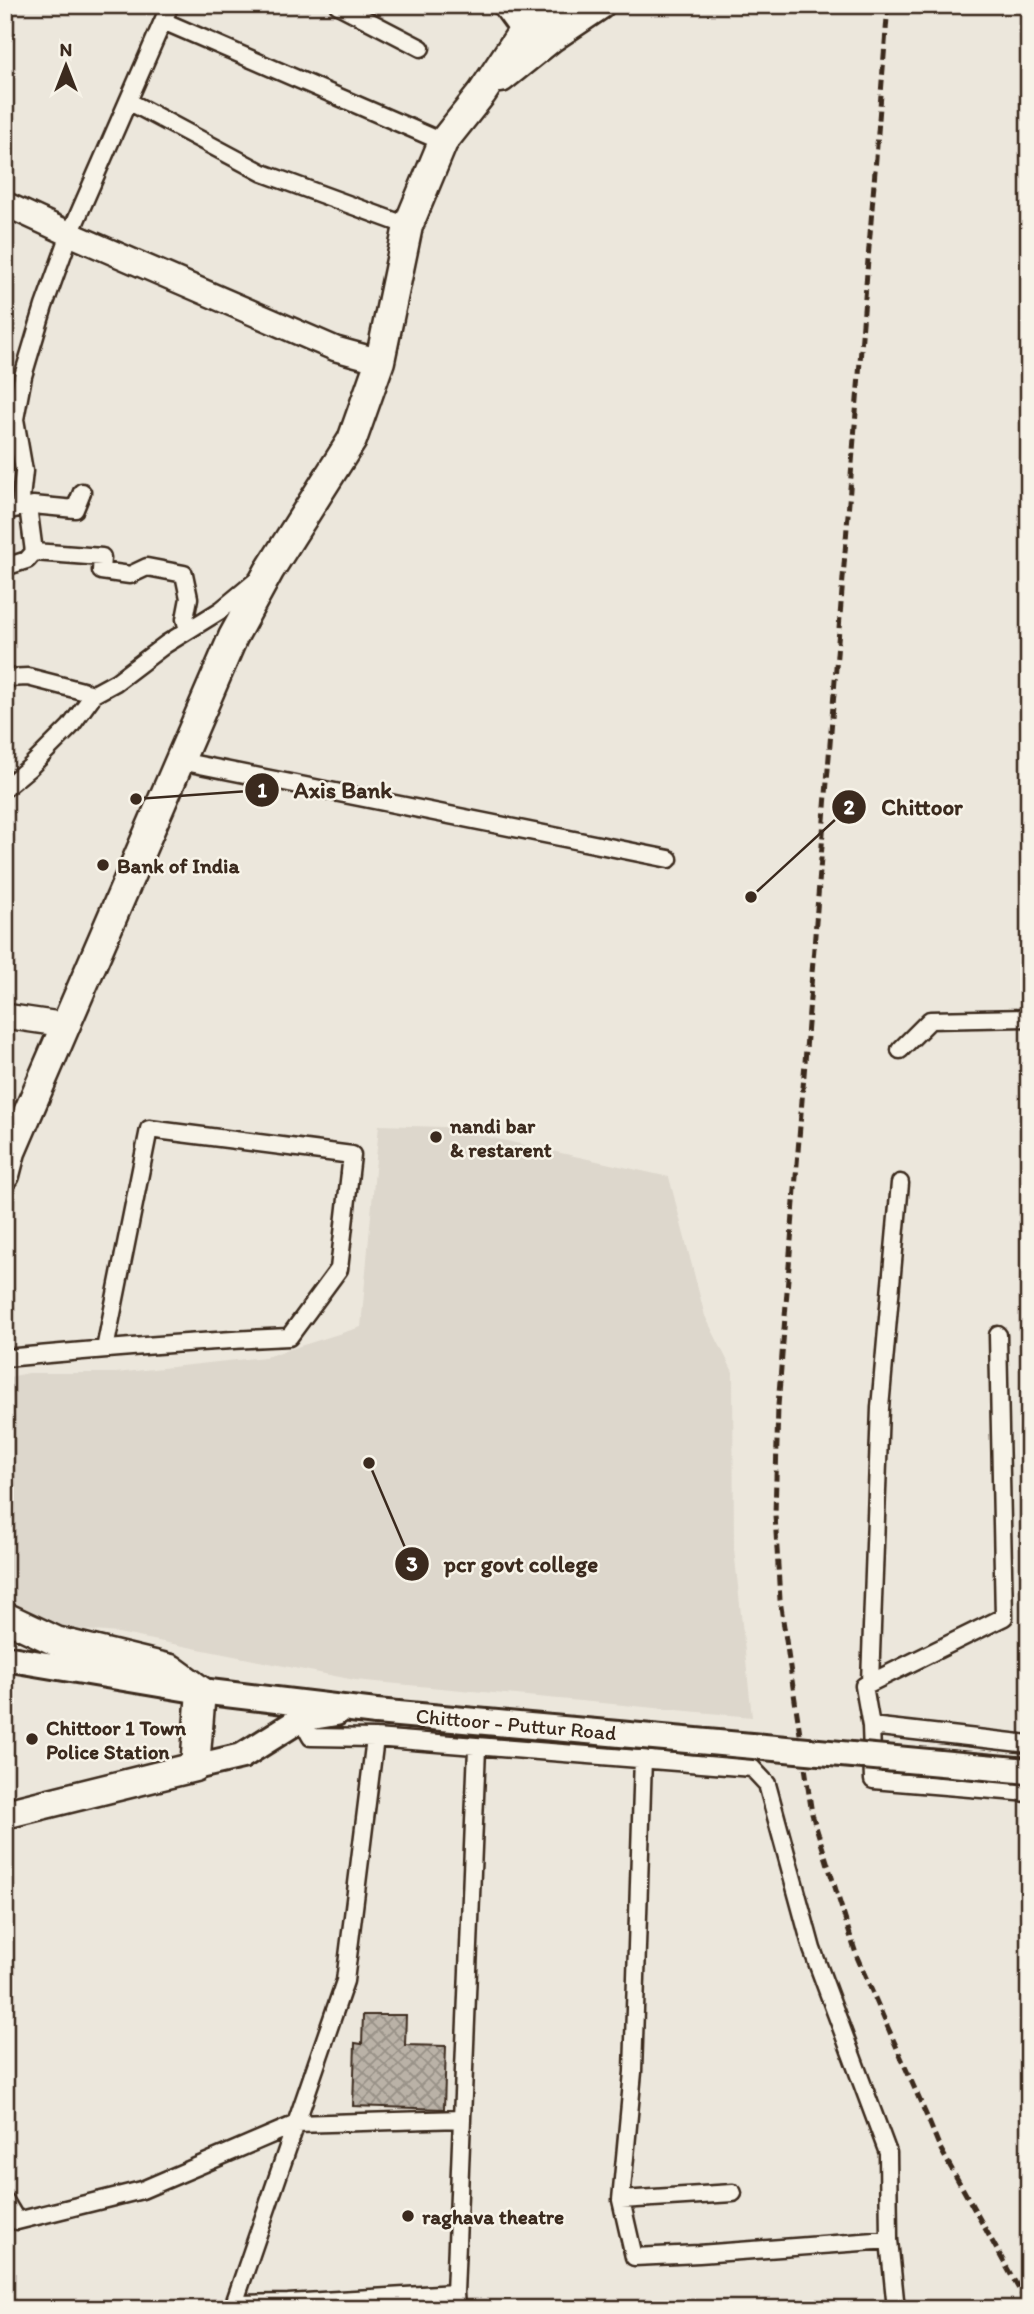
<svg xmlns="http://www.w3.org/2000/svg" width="1034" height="2314" font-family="Itim,sans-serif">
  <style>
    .built { fill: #ddd7cc }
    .building { fill: url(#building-cross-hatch); stroke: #3b2a1e; stroke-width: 2 }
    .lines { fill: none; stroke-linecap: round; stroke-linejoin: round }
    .street-casing { stroke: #3b2a1e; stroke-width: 21 }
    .secondary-casing { stroke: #3b2a1e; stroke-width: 28 }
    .primary-casing { stroke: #3b2a1e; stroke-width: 30 }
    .highway-casing { stroke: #3b2a1e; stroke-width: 33 }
    .street { stroke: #f7f3e8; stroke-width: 16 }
    .secondary { stroke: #f7f3e8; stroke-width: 23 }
    .primary { stroke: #f7f3e8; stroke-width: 24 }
    .highway { stroke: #f7f3e8; stroke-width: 28 }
    .rail { stroke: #3b2a1e; stroke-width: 5; stroke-dasharray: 10 5; stroke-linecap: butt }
    .primary-bridge-casing { stroke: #3b2a1e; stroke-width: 30; stroke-linecap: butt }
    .primary-bridge { stroke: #f7f3e8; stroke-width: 24 }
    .poi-dot { fill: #3b2a1e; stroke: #f7f3e8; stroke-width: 2.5 }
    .labels { text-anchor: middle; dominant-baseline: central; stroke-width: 5; stroke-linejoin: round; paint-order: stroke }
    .poi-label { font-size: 21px; font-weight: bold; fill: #3b2a1e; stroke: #f7f3e8; text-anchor: start }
    .street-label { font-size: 21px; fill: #3b2a1e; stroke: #f7f3e8 }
    .leader { fill: none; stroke: #3b2a1e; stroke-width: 2.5 }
    .callout-dot { fill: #3b2a1e; stroke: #f7f3e8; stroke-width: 2.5 }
    .mark-label { font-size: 21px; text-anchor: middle; font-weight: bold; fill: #fff }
    .callout-label { font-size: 23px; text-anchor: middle; font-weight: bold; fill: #3b2a1e; stroke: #f7f3e8; stroke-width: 5; stroke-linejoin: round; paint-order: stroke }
  </style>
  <defs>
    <pattern id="building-cross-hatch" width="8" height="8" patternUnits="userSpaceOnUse" patternTransform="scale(1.75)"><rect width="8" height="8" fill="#bab2a7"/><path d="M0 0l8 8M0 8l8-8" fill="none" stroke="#989187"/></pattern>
  </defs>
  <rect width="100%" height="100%" fill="#ece7dc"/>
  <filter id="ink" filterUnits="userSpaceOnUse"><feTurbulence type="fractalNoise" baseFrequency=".0143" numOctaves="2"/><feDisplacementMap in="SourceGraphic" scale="14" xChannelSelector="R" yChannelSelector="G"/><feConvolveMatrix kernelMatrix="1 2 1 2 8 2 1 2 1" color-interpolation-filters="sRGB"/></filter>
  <g filter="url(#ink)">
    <path class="built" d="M379 1125 443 1127 669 1177 705 1316 733 1372 734 1549 752 1717 355 1680 118 1633 22 1625 5 1609V1378L28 1373H116L265 1357 361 1327Z"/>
    <path class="building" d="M363 2015H406L405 2045 446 2046 444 2109 353 2106 355 2043 362 2044Z"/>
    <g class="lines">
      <g class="street-casing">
        <path id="street" d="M338 5 421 48
          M163 21 443 142
          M128 101 263 173 408 226
          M28 506 34 552 102 557 101 571 130 575 147 567 184 574 189 598 185 619 188 630
          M20 508 24 471 15 419 23 376 44 306 70 234 170 5
          M5 511 33 505 75 509 82 492
          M5 567 27 560 34 552
          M5 678 28 677 94 694
          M180 761 669 859
          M5 788 29 768 70 727 94 694 116 682 166 644 221 610 256 581
          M900 1050 930 1020 1029 1018
          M900 1183 880 1408 870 1682 864 1686 871 1726 873 1780 1029 1793
          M5 1358C100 1349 194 1341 289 1337L339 1269 352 1155 149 1129 105 1349
          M864 1686 1004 1617 998 1335
          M871 1726 1029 1744
          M375 1738 752 1768 767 1784 812 1949 888 2153 889 2240
          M643 1758 633 2072 621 2200 733 2193
          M462 2119 477 1748
          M621 2200 634 2257 699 2254 889 2240 896 2309
          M5 2201 17 2221 142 2190 296 2124 462 2119 455 2293
          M234 2304 345 1981 375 1738 311 1737 298 1714
          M231 2309 234 2304 288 2303 455 2293 456 2309"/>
      </g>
      <g class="secondary-casing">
        <path id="secondary" d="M504 5 523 31
          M5 204 70 234 336 349 380 361
          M5 1016 66 1025"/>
      </g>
      <g class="primary-casing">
        <path id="primary" d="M5 1658 201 1691 376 1712
          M195 1767 242 1756 301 1719 336 1713"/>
      </g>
      <g class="highway-casing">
        <path id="highway" d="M501 78 551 38 600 5
          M5 1175 11 1152 233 637 269 571 352 440 380 361 408 226 443 142 482 93 523 31 561 5
          M5 1617 56 1641 171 1669 201 1691 195 1767 5 1814"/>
      </g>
      <use href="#street" class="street"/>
      <use href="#secondary" class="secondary"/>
      <use href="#primary" class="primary"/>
      <use href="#highway" class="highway"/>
      <path class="rail" d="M888 5 778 1406 775 1515 780 1600 812 1814 857 1957 928 2119 940 2148 1029 2307"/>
      <g class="primary-bridge-casing">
        <path id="primary-bridge" d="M376 1712 1029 1771"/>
      </g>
      <use href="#primary-bridge" class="primary-bridge"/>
    </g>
  </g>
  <g class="poi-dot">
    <circle cx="103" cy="865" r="7"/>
    <circle cx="436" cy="1137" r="7"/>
    <circle cx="32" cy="1739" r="7"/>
    <circle cx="408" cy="2216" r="7"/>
  </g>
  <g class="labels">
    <g class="poi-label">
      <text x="117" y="865">Bank of India</text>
      <text x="450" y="1125">nandi bar<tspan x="450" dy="24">&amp; restarent</tspan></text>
      <text x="46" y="1727">Chittoor 1 Town<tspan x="46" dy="24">Police Station</tspan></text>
      <text x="422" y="2216">raghava theatre</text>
    </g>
    <g class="street-label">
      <text transform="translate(516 1724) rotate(5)">Chittoor - Puttur Road</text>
    </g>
  </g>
  <path class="leader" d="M136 799L262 790M751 897L849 807M369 1463L412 1564"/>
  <g class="callout-dot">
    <circle cx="136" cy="799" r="7"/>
    <circle cx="751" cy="897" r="7"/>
    <circle cx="369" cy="1463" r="7"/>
    <circle cx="262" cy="790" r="18"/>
    <circle cx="849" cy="807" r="18"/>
    <circle cx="412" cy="1564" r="18"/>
  </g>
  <g class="mark-label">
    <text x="262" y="797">1</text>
    <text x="849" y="814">2</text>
    <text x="412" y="1571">3</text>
  </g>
  <g class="callout-label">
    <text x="343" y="798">Axis Bank</text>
    <text x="922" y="815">Chittoor</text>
    <text x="521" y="1572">pcr govt college</text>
  </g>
  <rect width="1034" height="2314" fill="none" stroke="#f7f3e8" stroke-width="28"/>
  <rect x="14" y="14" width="1006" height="2286" fill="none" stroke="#3b2a1e" stroke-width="2.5" filter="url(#ink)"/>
  <g transform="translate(66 66)" stroke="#f7f3e8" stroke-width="5" paint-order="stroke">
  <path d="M0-5L12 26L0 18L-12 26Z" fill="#3b2a1e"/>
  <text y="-10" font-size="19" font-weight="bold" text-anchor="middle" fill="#3b2a1e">N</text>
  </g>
</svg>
